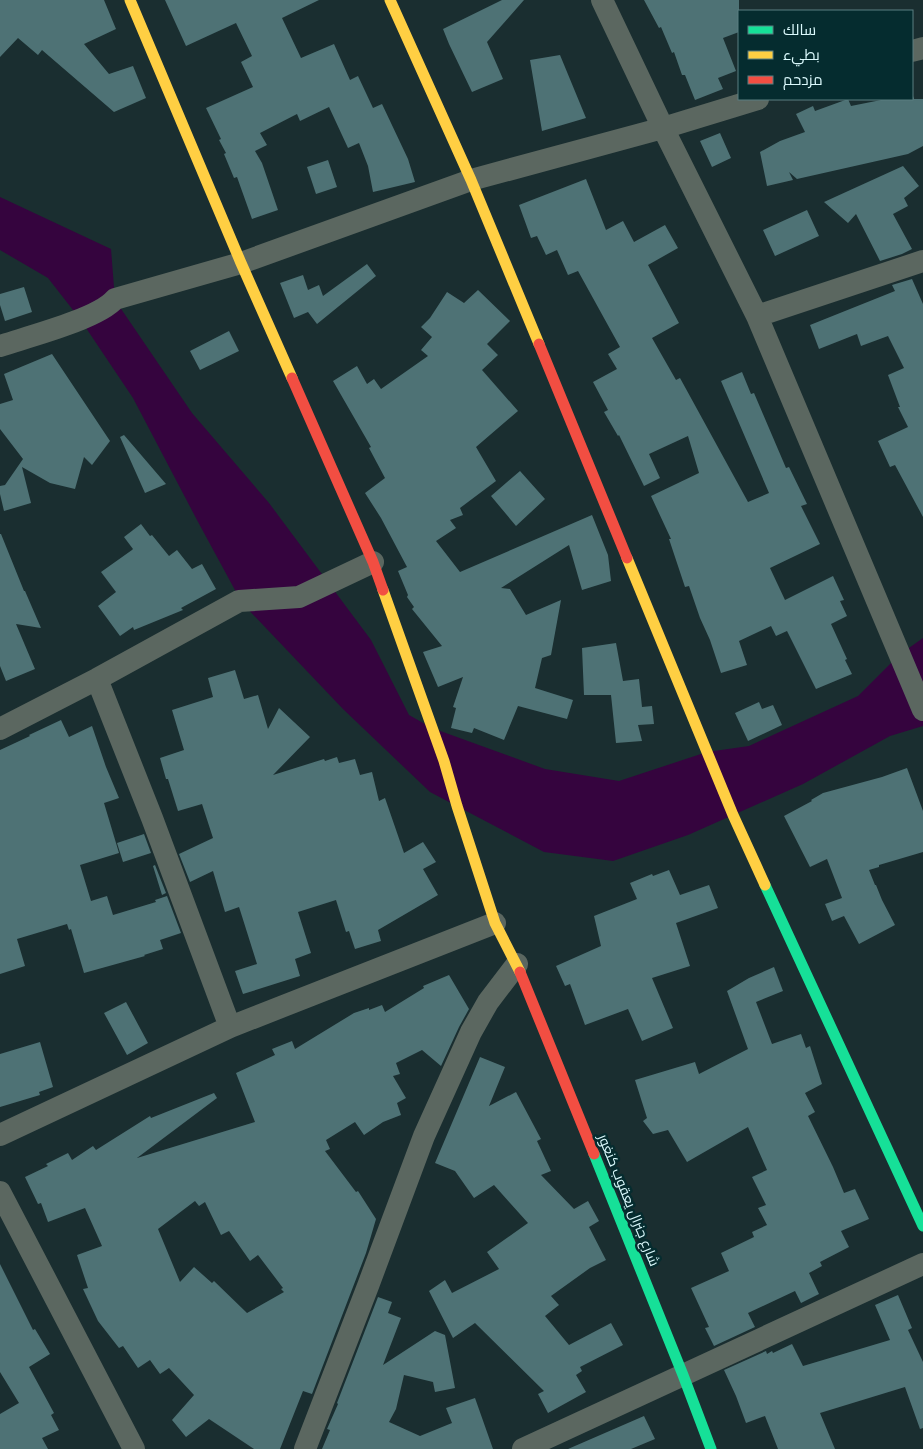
<svg xmlns="http://www.w3.org/2000/svg" width="923" height="1449" font-family="Roboto,Cairo,sans-serif">
  <style>
    .water { fill: #35043e }
    .building { fill: #4e7275; fill-rule: evenodd }
    .lines { fill: none; stroke-linecap: round; stroke-linejoin: round }
    .street { stroke: #5b6760; stroke-width: 22 }
    .fast { stroke: #16e098; stroke-width: 11 }
    .slow { stroke: #ffcf43; stroke-width: 11 }
    .jam { stroke: #f24e42; stroke-width: 11 }
    .labels { text-anchor: middle; dominant-baseline: central; stroke-width: 5; stroke-linejoin: round; paint-order: stroke }
    .street-label { font-size: 14px; fill: #dcfafd; stroke: #052c2f }
  </style>
  <rect width="100%" height="100%" fill="#1a2e30"/>
  <path class="water" d="M0 197 111 249 115 300 192 413 269 503 371 640 409 715 432 728 545 769 619 781 707 752 749 746 858 696 899 655 923 638V726L890 736 803 784 688 835 613 861 544 852 430 792 343 709 242 603 197 520 133 398 80 319 48 278 0 250Z"/>
  <path class="building" d="M0 0H104L116 29 84 44 109 74 133 66 146 98 114 112 42 50 38 55 18 38 0 57Z
    M165 0H319L282 18 301 58 334 44 350 80 358 76 373 108 382 104 408 159 415 182 373 192 368 166 359 143 348 148 329 107 300 121 297 114 260 133 267 145 255 151 262 163 278 210 252 219 237 177 234 178 224 154 226 153 219 140 221 139 206 108 253 87 241 62 252 56 236 23 186 46Z
    M502 0H524L487 42 503 79 472 92 449 44 443 29Z
    M644 0H739V32L723 38 736 71 718 78 723 89 695 100 685 75H682L674 52 672 53 661 27 659 28Z
    M560 55 586 118 542 131 530 60Z
    M912 96H913L914 99H923V146L908 154 797 179 789 172 793 180 767 186 760 152 780 141 805 132 796 114 813 106 815 111 848 99 851 106 886 99H912Z
    M720 133 731 158 712 167 700 141Z
    M328 160 337 187 316 194 307 167Z
    M903 166 919 186 904 198 908 206 893 214 912 249 902 254 880 261 856 214 848 223 824 202Z
    M586 179 606 230 623 221 634 242 665 225 678 248 648 265 679 323 652 338 676 380 680 378 748 502 769 493 721 381 742 372 751 394 754 393 786 468 789 467 807 504 801 506 820 544 770 568 785 600 833 576 844 600 840 601 847 616 831 624 847 659 845 660 852 674 816 689 787 631 776 636 771 626 739 641 747 665 721 673 710 640 700 618 689 586 685 587 669 539H671L651 496 699 473 688 436 649 454 660 478 644 486 619 435 618 436 604 412 608 410 593 382 617 369 608 354 620 347 578 271 568 275 557 250 546 255 537 236 531 238 519 205Z
    M807 210 819 236 775 256 763 230Z
    M367 264 376 276 317 324 308 312 294 318 280 283 303 275 308 290 319 285 323 296Z
    M912 279 923 304V517L895 465 890 467 878 441 908 427 898 407H900L888 375 904 368 888 336 861 346 857 334 819 349 810 325 895 291 892 285Z
    M24 287 32 312 5 321 0 305V294Z
    M478 290 510 321 487 344 498 355 482 370 518 411 476 447 496 481 460 508 463 515 450 520 456 528 436 541 460 572 592 515 608 555 611 581 582 590 569 545 501 588 510 589 526 615 561 600 551 655 542 658 535 688 573 700 567 719 518 706 504 740 474 728 472 733 451 728 456 708 453 707 463 677 438 687 423 652 442 646 412 609 414 607 407 597 408 595 398 571 407 567 381 518 365 493 385 478 369 448 371 447 333 381 357 366 367 384 374 379 381 389 428 356 421 350 432 337 421 327 430 318 447 292 464 303Z
    M229 331 239 351 200 370 190 351Z
    M52 354 110 441 92 465 84 457 75 489 50 483 22 467 31 503 4 511 0 494V486L5 485 23 459 0 429V404L13 400 4 374Z
    M124 435 166 484 145 493 120 437Z
    M520 471 545 499 516 526 491 496Z
    M141 524 150 536 152 535 169 556 177 550 192 569 202 564 216 589 181 608 183 610 134 630 133 627 120 636 98 606 116 592 101 572 132 550 133 549 124 537Z
    M0 534H1L24 591H25L41 628 16 624 35 669 6 681 0 666Z
    M616 643 623 681 639 679 642 707 652 706 654 724 638 725 642 741 616 743 611 695H584L582 648Z
    M235 670 244 699 258 695 268 729 279 708 310 737 273 775 324 759 325 761 337 757 339 763 355 759 360 775 372 772 379 801 385 798 404 853 423 842 436 862 423 869 438 895 378 930 381 941 355 949 349 931 346 932 336 900 298 912 311 953 295 959 300 976 243 994 235 971 257 964 240 910 239 907 225 912 213 871 190 882 179 854 213 838 202 804 178 811 168 779H166L160 758 184 750 172 710 213 697 208 678Z
    M759 702 762 709 773 705 782 725 748 741 735 713Z
    M61 720 69 737 92 726 106 767 119 798 104 803 119 853 80 865 91 901 107 896 113 915 156 902 155 900 167 896 181 933 160 940 163 949 144 955 145 956 84 973 71 929 69 930 67 924 17 939 25 966 0 974V750L30 736 29 735Z
    M907 768 923 811V852L879 865V867L869 870 875 885H876L882 900 895 925 859 944 844 916 832 921 825 904 842 898 827 859 810 867 784 816 812 801 811 800 823 793 882 777Z
    M144 834 151 853 123 862 117 843Z
    M155 865 166 893 162 895 153 866Z
    M669 870 680 895 709 885 718 908 676 923 690 966 652 978 673 1028 642 1041 628 1009 585 1025 570 984 565 986 556 966 601 946 594 916 637 899 630 883 652 874 653 876Z
    M774 967 783 991 756 1002 772 1044 801 1034 806 1048 810 1046 822 1084 805 1093 815 1112 808 1116 833 1167 844 1193 855 1189 869 1219 841 1231 849 1247 820 1262 822 1266 809 1273 819 1294 801 1303 795 1291 748 1313 755 1327 714 1346 705 1328 709 1327 691 1288 729 1271 721 1253 754 1237 752 1232 767 1225 758 1208 766 1205 752 1177 767 1170 748 1127 687 1162 668 1130 653 1134 643 1121 647 1118 635 1080 695 1062 699 1074 748 1049 727 991 749 978Z
    M449 975 469 1009 459 1027 441 1066 422 1050 396 1063 400 1074 393 1076 406 1098 397 1103 401 1115 383 1122 364 1135 355 1122 326 1140 330 1149 325 1151 356 1192 358 1191 376 1219 366 1253 312 1394 303 1391 280 1449H254L209 1419 186 1437 172 1420 194 1395 169 1368 160 1374 150 1360 138 1368 123 1346 119 1348 98 1321 83 1289 88 1288 77 1255 102 1246 85 1208 48 1222 41 1203 38 1204 25 1177 48 1166 46 1164 68 1153 72 1160 93 1146 96 1150 150 1116 151 1118 214 1093 217 1098 137 1158 255 1122 236 1073 275 1055 272 1049 292 1041 295 1049 354 1013 369 1008V1010L382 1005 385 1012 424 988 423 986ZM195 1201 199 1206 205 1202 221 1235 229 1231 250 1261 258 1255 283 1288 281 1289 284 1292 247 1313 214 1281 212 1283 194 1267 180 1282 158 1229Z
    M126 1002 148 1043 127 1055 104 1013Z
    M40 1042 53 1087 39 1092 40 1095 0 1107V1054Z
    M480 1057 505 1067 489 1106 516 1092 541 1139 537 1141 551 1171 541 1175 574 1209 588 1201 599 1221 589 1227 606 1260 590 1268 551 1296 559 1305 545 1316 569 1345 611 1323 623 1345 580 1367 582 1371 576 1375 586 1392 548 1413 538 1394 544 1391 475 1323 453 1338 429 1291 445 1280 452 1293 499 1269 487 1252 528 1223 494 1185 474 1198 455 1171 435 1163Z
    M0 1264 33 1330 35 1329 50 1354 29 1367 54 1413 51 1415 59 1430 42 1438 48 1449H0V1414L19 1403 0 1372Z
    M898 1295 912 1328 908 1330 923 1362V1428L920 1429 905 1387 820 1413 835 1449H778L765 1416 746 1423 736 1396 724 1370 766 1351 767 1354 772 1351 773 1353 792 1344 803 1366 890 1340 875 1305Z
    M378 1297 392 1302 388 1313 401 1318 383 1365 435 1331 445 1335 455 1388 435 1392 433 1382 404 1375 396 1409 389 1422 420 1436 452 1423 446 1408 475 1398 493 1449H322L330 1430 327 1429 338 1404 337 1403Z
    M644 1416 655 1439 631 1449H568Z"/>
  <g class="lines">
    <path class="street" d="M602 0 663 128 757 316 923 710
      M912 51 923 48
      M757 316 923 261
      M0 346C27 337 98 319 115 299L241 263 471 180 663 128 758 99
      M97 679 152 818 230 1027
      M0 729 97 679 239 601 299 597 373 562
      M0 1135 230 1027 495 923
      M0 1192 134 1449
      M305 1449 368 1286 424 1136 471 1032 488 1002 517 964
      M523 1449 923 1264"/>
    <path class="fast" d="M765 885 923 1226
      M594 1154 683 1375 711 1449"/>
    <path class="slow" d="M130 0 241 263 292 378
      M390 0 471 180 539 344
      M627 558 733 815 765 885
      M383 590 444 761 457 806 495 923 520 972"/>
    <path class="jam" d="M539 344 627 558
      M292 378 373 562 383 590
      M520 972 594 1154"/>
  </g>
  <g class="labels">
    <g class="street-label">
      <text transform="translate(629 1200) rotate(68)">شارع جنرال يعقوب كنغور</text>
    </g>
  </g>
  <rect x="738" y="10" width="175" height="90" fill="#052c2f" stroke="#5b7e81"/>
  <rect x="748" y="26" width="25" height="8" fill="#16e098" stroke="#5b7e81"/>
  <text x="783" y="35" font-size="15" fill="#dcfafd">سالك</text>
  <rect x="748" y="51" width="25" height="8" fill="#ffcf43" stroke="#5b7e81"/>
  <text x="783" y="60" font-size="15" fill="#dcfafd">بطيء</text>
  <rect x="748" y="76" width="25" height="8" fill="#f24e42" stroke="#5b7e81"/>
  <text x="783" y="85" font-size="15" fill="#dcfafd">مزدحم</text>
</svg>
